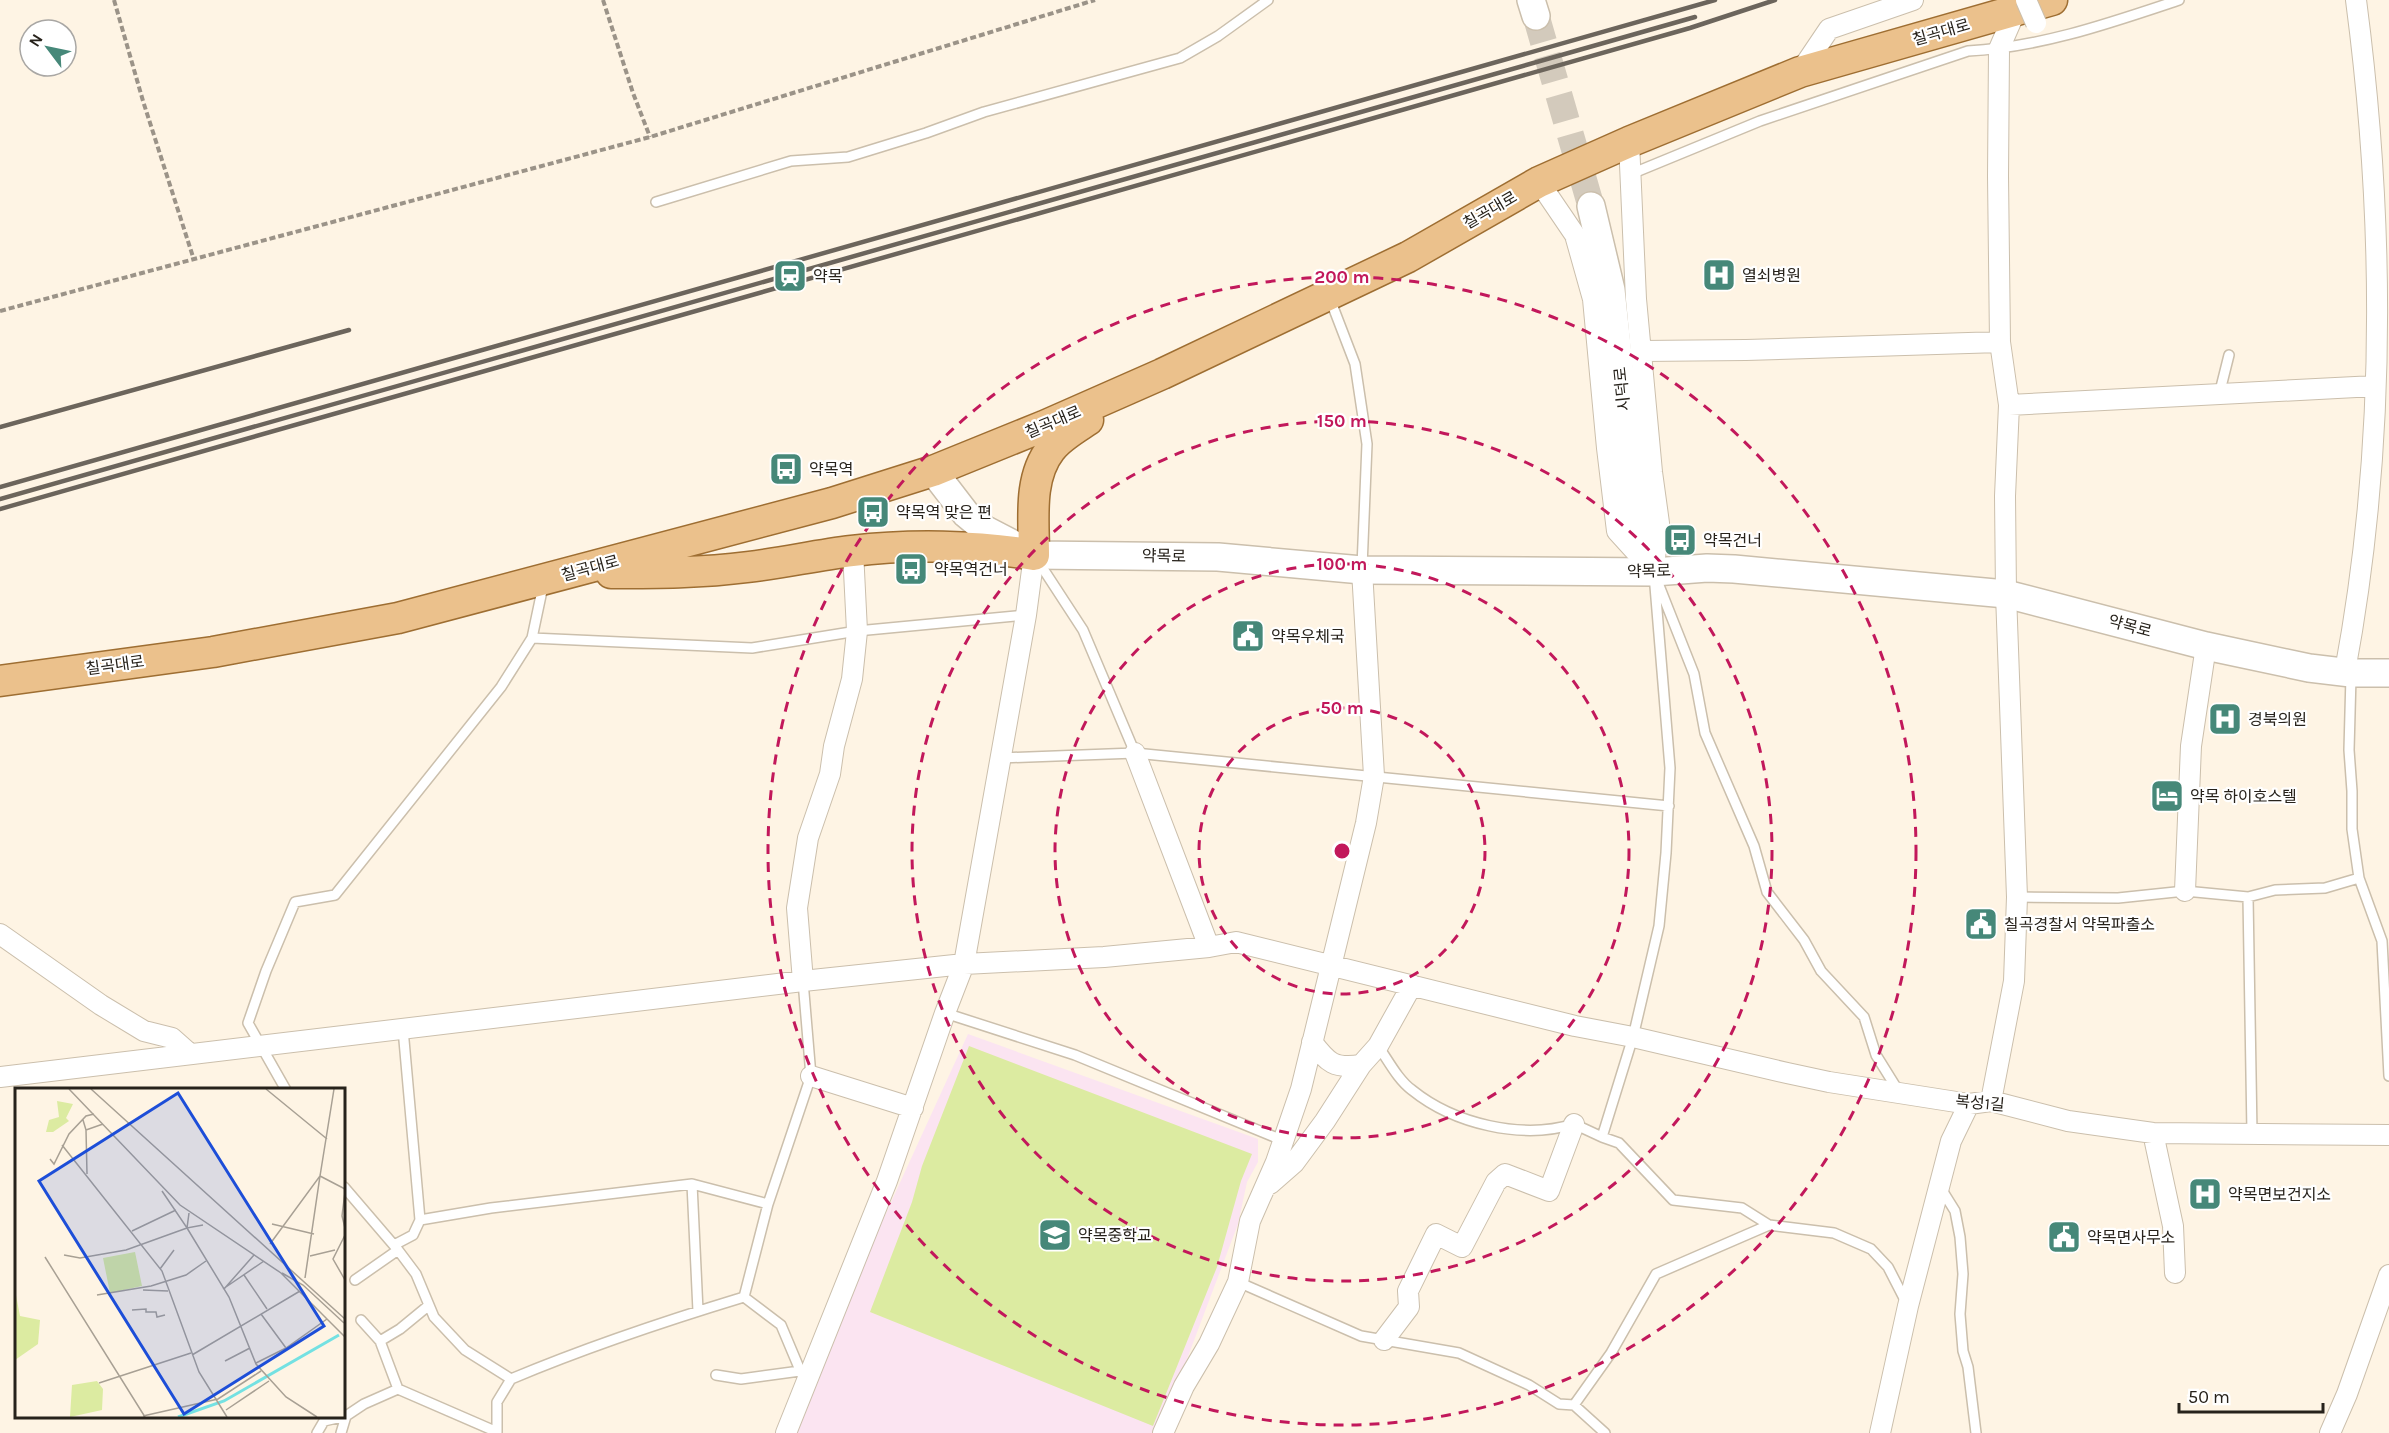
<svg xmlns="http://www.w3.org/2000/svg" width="2389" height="1433" font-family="Karla,'Noto Sans KR',sans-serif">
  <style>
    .education { fill: #fbe4f1 }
    .green { fill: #dceba1 }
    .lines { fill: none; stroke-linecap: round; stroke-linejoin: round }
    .secondary-tunnel { stroke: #d3cabc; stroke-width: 27; stroke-dasharray: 27 14; stroke-linecap: butt }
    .lane-casing { stroke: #cbbfac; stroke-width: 12 }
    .street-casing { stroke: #cbbfac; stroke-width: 22 }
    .secondary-casing { stroke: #cbbfac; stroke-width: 30 }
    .primary-casing { stroke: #9e6e32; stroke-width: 33 }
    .path { stroke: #9b9388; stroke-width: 4; stroke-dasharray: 6 3; stroke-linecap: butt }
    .lane { stroke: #fff; stroke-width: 9 }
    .street { stroke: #fff; stroke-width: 20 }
    .secondary { stroke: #fff; stroke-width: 27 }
    .primary { stroke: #ebc18c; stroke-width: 30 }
    .rail { stroke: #6c655c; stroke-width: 4.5 }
    .street-bridge-casing { stroke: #cbbfac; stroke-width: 22; stroke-linecap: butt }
    .street-bridge { stroke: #fff; stroke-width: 20 }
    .ring { fill: none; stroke: #c2185b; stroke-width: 3; stroke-dasharray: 10 8 }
    .labels { text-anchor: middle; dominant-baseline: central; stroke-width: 4.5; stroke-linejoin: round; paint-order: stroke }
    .street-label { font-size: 16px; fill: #27221b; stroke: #fff }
    .poi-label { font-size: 16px; fill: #27221b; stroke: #fff; text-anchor: start }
    .inset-river { fill: none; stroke: #74e1e2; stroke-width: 3 }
    .inset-road { fill: none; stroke: #a8a094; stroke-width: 1.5 }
    .view { fill: #1d4ed8; fill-opacity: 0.15; stroke: #1d4ed8; stroke-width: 3 }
    .inset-edge { fill: none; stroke: #27221b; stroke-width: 3 }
    .centre { fill: #c2185b; stroke: #fff; stroke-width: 3 }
    .ring-label { font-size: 18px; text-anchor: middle; font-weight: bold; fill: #c2185b; stroke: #fff; stroke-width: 4.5; stroke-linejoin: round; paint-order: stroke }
  </style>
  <rect width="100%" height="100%" fill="#fef4e4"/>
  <path class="education" d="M968 1034 1258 1139V1162L1247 1182 1238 1224 1176 1388 1153 1433H795L871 1246Z"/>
  <path class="green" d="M969 1046 1252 1154 1241 1181 1217 1267 1153 1426 870 1312 912 1202 922 1166Z"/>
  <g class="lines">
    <path class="secondary-tunnel" d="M1536 16 1591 206"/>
    <g class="lane-casing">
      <path id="lane" d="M1631 174 1760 121 1968 51C2042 47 2110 23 2179 0
        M656 202 791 161 848 157 926 133 984 112 1180 58 1218 36 1268 0
        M1330 299 1355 364 1367 444 1362 567
        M2219 395 2229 355
        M1038 561 1083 630 1135 753
        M1654 574 1670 768 1666 853 1659 926 1633 1037 1602 1137 1619 1143 1673 1200 1742 1208 1769 1225 1834 1233 1871 1249 1888 1267 1907 1304
        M1658 583 1694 674 1705 733 1754 846 1767 892 1804 940 1821 971 1864 1017 1876 1055 1899 1092
        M532 638 752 648 857 631 1026 615
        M2351 676 2349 750 2352 791V829L2359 878 2382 941 2389 1076
        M1001 758 1135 753 1669 806
        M2017 897 2118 898 2185 891 2248 897 2275 890 2325 888 2359 878
        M2248 897 2252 1133
        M945 1013 1075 1055 1282 1140
        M403 1029 420 1220 491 1208 692 1184 768 1204
        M1378 1046C1388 1060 1398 1080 1412 1090 1454 1124 1522 1140 1574 1124L1602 1137
        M286 1090 248 1023 266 971 295 902 335 895 501 687 532 638 543 586
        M692 1184 698 1311
        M1940 1187 1955 1211 1960 1237 1963 1274 1960 1314 1963 1351 1968 1367 1976 1433
        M394 1245 413 1235 420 1220
        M355 1280 398 1250
        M1238 1282 1361 1336 1459 1353 1529 1385 1559 1404 1574 1405 1605 1433
        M744 1297 781 1325 805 1382
        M361 1320 380 1341
        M716 1375 741 1379 800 1371
        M511 1379C587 1347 665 1321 744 1297L768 1204 811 1076 803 981
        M398 1389 380 1341 400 1329 428 1306
        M1574 1405 1611 1353 1656 1274 1769 1225
        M317 1433 324 1421 346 1416 364 1404 398 1389 497 1432V1402L511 1379 465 1350 434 1317 416 1274 398 1250 344 1187
        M341 1433 346 1416"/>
    </g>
    <g class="street-casing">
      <path id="street" d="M1800 72 1829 29 1913 0
        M1629 142 1636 299 1652 472 1659 523 1654 566
        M1539 182 1575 235 1593 299 1607 448 1617 531 1647 564
        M1642 351 1746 350 2000 342
        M2009 405 2375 386
        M2345 671C2386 451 2385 221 2356 0
        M1135 753 1209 947
        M2185 891 2191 746 2206 646
        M0 934 101 1005 144 1031 172 1038 190 1054
        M803 981 797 908 808 838 830 774 834 746 852 679 857 631 853 551
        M1312 1042C1328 1063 1334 1069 1361 1065
        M811 1076 913 1108
        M0 1077 803 981 964 964 1104 957 1209 947 1236 942 1575 1026 1633 1037 1787 1073 1829 1082 1969 1104 1991 1101 2068 1121 2153 1133 2389 1135
        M1991 1101 2014 981 2017 897 2006 594 2005 496 2009 405 2000 342 1998 176 1999 49 2016 10
        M2153 1133 2173 1226 2175 1273
        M1270 1184 1294 1163 1325 1121 1361 1065 1378 1046 1412 985
        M1384 1340 1409 1307 1408 1291 1436 1234 1462 1247 1496 1182 1505 1174 1549 1191 1574 1124
        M786 1433 887 1181 945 1013 964 964 1026 615 1034 555
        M1163 1433 1184 1386 1209 1344 1238 1282 1250 1221 1276 1162 1301 1089 1366 823 1374 776 1362 570
        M1880 1433 1908 1306 1951 1141 1969 1104
        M2330 1433 2347 1394 2389 1275"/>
    </g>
    <g class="secondary-casing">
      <path id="secondary" d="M1531 0 1536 16
        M1591 206 1611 290 1636 522 1654 572
        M933 471 966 514 984 529 1034 555 1218 557 1362 570 1654 572 1707 568 1734 569 2006 594 2206 646 2309 668 2351 673H2389"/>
    </g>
    <g class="primary-casing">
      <path id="primary" d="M611 573C656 573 702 573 748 567 783 563 817 555 852 551 908 544 978 545 1034 555 1034 520 1028 478 1051 449 1060 437 1076 428 1088 420
        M0 681 213 652 398 618 832 503 933 471 1044 426 1162 374 1408 257 1539 182 1629 142 1800 72 2052 0"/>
    </g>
    <path class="path" d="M114 0 143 101 194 260
      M603 0 633 93 650 137
      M0 311 650 137 1095 0"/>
    <use href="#lane" class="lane"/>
    <use href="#street" class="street"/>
    <use href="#secondary" class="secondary"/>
    <use href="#primary" class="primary"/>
    <path class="rail" d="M0 427 349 330
      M0 487 1715 0
      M0 499 1695 17
      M0 509 1690 28 1775 0"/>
    <g class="street-bridge-casing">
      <path id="street-bridge" d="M2026 0 2036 23"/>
    </g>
    <use href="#street-bridge" class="street-bridge"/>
  </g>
  <g class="ring">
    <circle cx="1342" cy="851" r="143"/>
    <circle cx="1342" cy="851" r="287"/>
    <circle cx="1342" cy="851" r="430"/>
    <circle cx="1342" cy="851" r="574"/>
  </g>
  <defs>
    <g id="hospital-square" transform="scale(1.725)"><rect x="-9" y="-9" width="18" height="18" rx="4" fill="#468879" stroke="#fff"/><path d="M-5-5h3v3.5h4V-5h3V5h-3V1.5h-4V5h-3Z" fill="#fff"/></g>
    <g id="station-square" transform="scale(1.725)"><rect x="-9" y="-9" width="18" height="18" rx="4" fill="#468879" stroke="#fff"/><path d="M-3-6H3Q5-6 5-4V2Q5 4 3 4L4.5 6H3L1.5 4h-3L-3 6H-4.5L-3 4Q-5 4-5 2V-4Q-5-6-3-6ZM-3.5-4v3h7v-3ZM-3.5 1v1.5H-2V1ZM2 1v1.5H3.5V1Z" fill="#fff"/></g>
    <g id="bus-square" transform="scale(1.725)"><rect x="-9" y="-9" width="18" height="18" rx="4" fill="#468879" stroke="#fff"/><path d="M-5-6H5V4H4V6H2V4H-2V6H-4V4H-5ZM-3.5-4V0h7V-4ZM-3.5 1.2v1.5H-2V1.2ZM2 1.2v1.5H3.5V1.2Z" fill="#fff"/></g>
    <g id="civic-square" transform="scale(1.725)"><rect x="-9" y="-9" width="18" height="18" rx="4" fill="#468879" stroke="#fff"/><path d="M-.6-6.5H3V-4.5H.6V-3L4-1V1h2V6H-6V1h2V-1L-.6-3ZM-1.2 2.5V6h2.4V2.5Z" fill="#fff"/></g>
    <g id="hotel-square" transform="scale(1.725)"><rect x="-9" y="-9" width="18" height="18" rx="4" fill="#468879" stroke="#fff"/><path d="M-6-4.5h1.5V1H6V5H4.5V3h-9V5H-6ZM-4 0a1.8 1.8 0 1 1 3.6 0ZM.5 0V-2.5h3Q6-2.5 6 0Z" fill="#fff"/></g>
    <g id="school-square" transform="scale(1.725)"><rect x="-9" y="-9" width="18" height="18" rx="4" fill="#468879" stroke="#fff"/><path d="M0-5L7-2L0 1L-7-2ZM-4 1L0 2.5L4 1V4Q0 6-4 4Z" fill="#fff"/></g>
  </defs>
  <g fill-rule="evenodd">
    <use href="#hospital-square" x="1719" y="275"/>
    <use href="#station-square" x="790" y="276"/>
    <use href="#bus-square" x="786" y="469"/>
    <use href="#bus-square" x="873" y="512"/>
    <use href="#bus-square" x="1680" y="540"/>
    <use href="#bus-square" x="911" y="569"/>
    <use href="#civic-square" x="1248" y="636"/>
    <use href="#hospital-square" x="2225" y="719"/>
    <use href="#hotel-square" x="2167" y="796"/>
    <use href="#civic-square" x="1981" y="924"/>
    <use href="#hospital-square" x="2205" y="1194"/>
    <use href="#school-square" x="1055" y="1235"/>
    <use href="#civic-square" x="2064" y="1237"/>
  </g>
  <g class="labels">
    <g class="street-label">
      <text transform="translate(1941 32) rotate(-16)">칠곡대로</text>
      <text transform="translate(1490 210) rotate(-30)">칠곡대로</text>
      <text transform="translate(1622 389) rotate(-96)">시덕로</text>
      <text transform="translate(1053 422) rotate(-23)">칠곡대로</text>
      <text transform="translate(1164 556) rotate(1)">약목로</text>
      <text transform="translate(590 568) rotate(-15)">칠곡대로</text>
      <text transform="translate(1649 571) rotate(-2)">약목로</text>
      <text transform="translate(2130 626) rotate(15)">약목로</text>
      <text transform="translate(115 665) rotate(-8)">칠곡대로</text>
      <text transform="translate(1980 1103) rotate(5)">복성1길</text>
    </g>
    <g class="poi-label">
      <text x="1742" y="275">열쇠병원</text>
      <text x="813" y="276">약목</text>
      <text x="809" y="469">약목역</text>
      <text x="896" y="512">약목역 맞은 편</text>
      <text x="1703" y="540">약목건너</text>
      <text x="934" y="569">약목역건너</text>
      <text x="1271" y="636">약목우체국</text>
      <text x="2248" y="719">경북의원</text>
      <text x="2190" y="796">약목 하이호스텔</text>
      <text x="2004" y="924">칠곡경찰서 약목파출소</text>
      <text x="2228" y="1194">약목면보건지소</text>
      <text x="1078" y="1235">약목중학교</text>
      <text x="2087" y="1237">약목면사무소</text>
    </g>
  </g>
  <g transform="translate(15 1088)">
    <rect width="330" height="330" fill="#fef4e4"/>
    <path d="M42 13 58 16 51 30 54 33 38 44H31L34 32 44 29ZM120 164 127 198 95 205 88 170ZM0 202 5 228 25 232 23 256 0 272ZM82 293 88 301 87 322 55 329 57 297Z" fill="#dceba1"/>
    <path class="inset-river" d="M163 329 209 313 324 247"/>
    <path class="inset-road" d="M54 1 165 117 266 185 330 249M76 1 330 231M251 1 312 51M68 32 71 42 88 36M71 42 72 86M47 57 147 183 184 284 212 329M35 71 39 76 54 46 71 28 79 26M147 103 172 140 188 137M330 104 327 128 330 140M174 125 172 140 214 209 241 276 271 309 302 329M257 136 299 146M117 143 161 122M330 147 318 171 330 192M255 156 305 88 319 1M49 167 65 170 111 162 172 140M295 168 320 162M30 169 130 329M145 181 159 162M267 185 288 197 329 235M229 187 252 221M290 190 305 88 330 101M208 201 249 173M209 201 239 167M128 202 153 203M82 207 136 198 171 187 191 173M117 222 131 221V224H141L142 229 150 227M246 226 271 260M177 267 285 203M210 273 235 260M241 275 271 260 312 231M84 295 176 265M211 322 254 293M128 328 203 311 246 283"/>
    <path class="view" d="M163 5 309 238 169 326 24 93Z"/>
    <rect width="330" height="330" class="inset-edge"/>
  </g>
  <circle cx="1342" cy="851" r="9" class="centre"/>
  <g class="ring-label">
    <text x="1342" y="283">200 m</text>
    <text x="1342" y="427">150 m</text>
    <text x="1342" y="570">100 m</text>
    <text x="1342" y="714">50 m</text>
  </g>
  <g transform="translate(48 48) rotate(302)"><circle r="28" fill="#ffffff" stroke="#a9a7a4" stroke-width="1.5"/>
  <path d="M0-4.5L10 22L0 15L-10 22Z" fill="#468879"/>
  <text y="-9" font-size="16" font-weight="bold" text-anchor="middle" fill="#27221b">N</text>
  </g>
  <path d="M2179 1403v9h144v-9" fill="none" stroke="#27221b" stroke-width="3"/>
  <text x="2188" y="1403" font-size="18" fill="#27221b" stroke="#ffffff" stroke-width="4.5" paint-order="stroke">50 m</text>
</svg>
